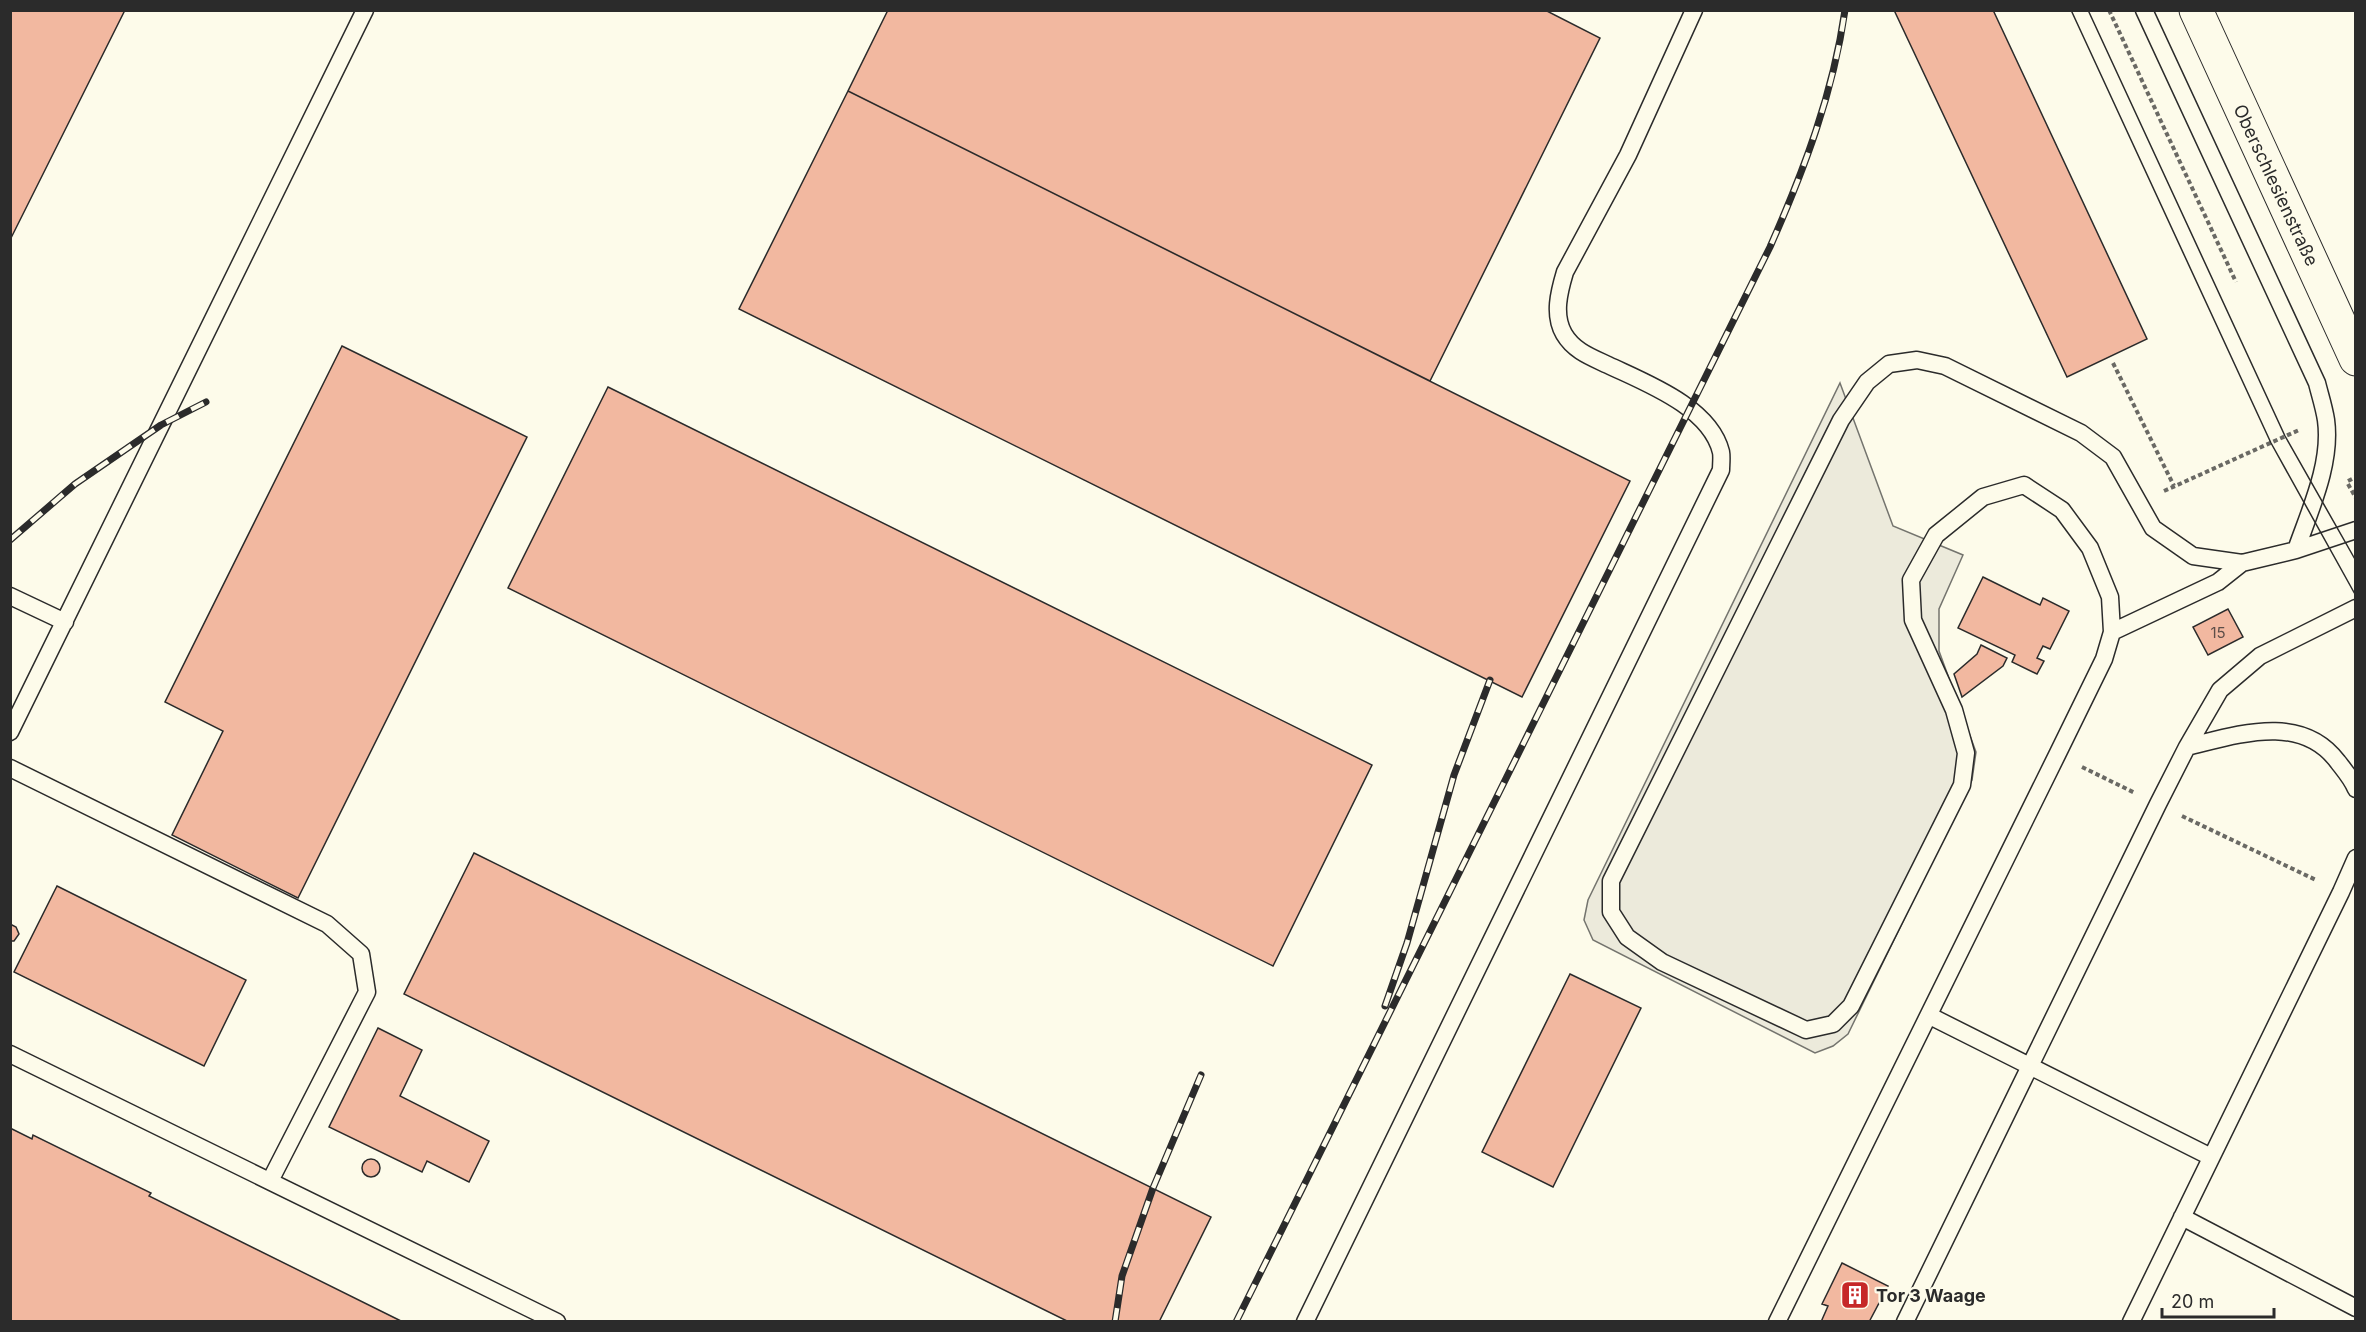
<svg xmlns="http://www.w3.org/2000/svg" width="2366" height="1332" font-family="Inter,sans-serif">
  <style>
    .parking { fill: #eceadb; stroke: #74746e; stroke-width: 1.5 }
    .building { fill: #f2b8a0; stroke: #2b2b2b; stroke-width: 1.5 }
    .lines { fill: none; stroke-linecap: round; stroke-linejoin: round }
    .lane-casing { stroke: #2b2b2b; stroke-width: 19 }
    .primary-casing { stroke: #2b2b2b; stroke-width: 35 }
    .path { stroke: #6a6964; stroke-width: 4; stroke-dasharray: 4.5 3; stroke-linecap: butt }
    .lane { stroke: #fdfbea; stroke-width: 16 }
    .primary { stroke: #fdfbea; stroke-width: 33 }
    .tram { stroke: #2b2b2b; stroke-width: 1.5 }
    .rail-casing { stroke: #2b2b2b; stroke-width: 7 }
    .rail { stroke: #fdfbea; stroke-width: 4.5; stroke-dasharray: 14; stroke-linecap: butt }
    .labels { text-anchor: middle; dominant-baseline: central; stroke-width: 4.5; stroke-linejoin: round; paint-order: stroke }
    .number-label { font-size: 15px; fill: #5d4e48 }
    .street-label { font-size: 18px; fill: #2b2b2b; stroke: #fdfbea }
    .poi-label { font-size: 18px; font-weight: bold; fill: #2b2b2b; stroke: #fdfbea; text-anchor: start }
  </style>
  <rect width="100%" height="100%" fill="#fdfbea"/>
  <path class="parking" d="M1840 383 1893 526 1963 555 1939 609V651L1976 752 1972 780 1848 1034 1833 1046 1815 1053 1593 940 1584 920 1588 900Z"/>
  <path class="building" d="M10 10H125L10 240Z
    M888 10H1545L1600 38 1430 381 848 91Z
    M1894 10H1993L2147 339 2067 377Z
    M848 91 1630 481 1522 697 739 309Z
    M342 346 527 437 298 898 172 835 223 731 165 702Z
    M608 387 1372 765 1273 966 508 588Z
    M1983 577 2040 605 2043 598 2069 611 2050 649 2043 646 2037 658 2044 661 2037 674 2012 662 2015 655 1958 628Z
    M2228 609 2243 637 2208 655 2193 627Z
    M1981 645 2007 658 2003 666 1962 697 1954 674 1977 654Z
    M474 853 1211 1217 1159 1322H1069L404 994Z
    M57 886 246 980 204 1066 14 972Z
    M10 924 16 927 19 934 14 941H11Z
    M1570 974 1641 1008 1553 1187 1482 1152Z
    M378 1028 422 1050 400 1096 489 1141 469 1182 427 1161 422 1172 329 1127Z
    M10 1128 32 1139 33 1135 151 1193 149 1196 403 1322H10Z
    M362 1168a9 9 0 1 1 18 0a9 9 0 1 1-18 0Z
    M1842 1263 1888 1286 1869 1322H1821L1828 1306 1822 1304Z"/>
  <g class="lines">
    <g class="lane-casing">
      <path id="lane" d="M2144 10 2317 383C2320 395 2324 407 2326 420 2332 463 2310 510 2296 550
        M10 596 65 622
        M2112 632 2218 582 2242 563
        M10 732 365 10
        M2187 747C2237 735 2301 712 2338 762 2345 771 2352 779 2356 789
        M10 768 327 924 361 954 367 992 270 1181
        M1930 1016 2211 1157
        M10 1054 557 1322
        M2182 1217 2356 1308
        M1305 1322 1721 470C1721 465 1722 457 1721 452 1710 407 1646 383 1608 365 1591 357 1574 351 1564 334 1553 315 1559 292 1565 272L1628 155 1694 10
        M1777 1322 2057 755 2104 659 2112 632 2110 597 2090 548 2062 510 2024 485 1983 497 1936 535 1911 580 1913 620 1954 710 1966 753 1962 785 1851 1006 1833 1024 1806 1030 1662 962 1627 937 1611 912V881L1841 420 1867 382 1889 364 1917 360 1945 366 2081 433 2113 457 2153 528 2193 556 2242 563 2296 550 2356 530
        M1905 1322 2158 804 2187 747 2220 690 2260 656 2356 608
        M2131 1322 2341 892 2356 858"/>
    </g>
    <g class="primary-casing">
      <path id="primary" d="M2196 10 2356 359"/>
    </g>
    <path class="path" d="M2109 10 2236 282
      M2113 363 2174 486
      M2348 481 2356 477
      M2348 484 2356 498
      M2164 491 2299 430
      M2082 767 2135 793
      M2182 816 2316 880"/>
    <use href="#lane" class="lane"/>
    <use href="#primary" class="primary"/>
    <path class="tram" d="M2071 10 2271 443 2356 596
      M2088 10 2285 436 2356 561"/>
    <g class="rail-casing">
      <path id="rail" d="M10 540 75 484 161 425 206 402
        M1385 1006 1407 943 1454 775 1490 680
        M1115 1322 1122 1276 1153 1188 1201 1075
        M1236 1322 1770 247C1804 170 1833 94 1845 10"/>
    </g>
    <use href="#rail" class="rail"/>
  </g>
  <defs>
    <g id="building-square" transform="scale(1.5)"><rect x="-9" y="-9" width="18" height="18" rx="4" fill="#c62828" stroke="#fdfbea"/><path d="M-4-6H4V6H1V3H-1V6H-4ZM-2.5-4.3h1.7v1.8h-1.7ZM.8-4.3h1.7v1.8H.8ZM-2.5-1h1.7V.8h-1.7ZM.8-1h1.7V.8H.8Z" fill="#fff"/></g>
  </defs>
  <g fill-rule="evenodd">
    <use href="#building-square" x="1855" y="1295"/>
  </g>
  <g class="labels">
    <g class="number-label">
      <text x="2218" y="632">15</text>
    </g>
    <g class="street-label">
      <text transform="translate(2276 185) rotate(65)">Oberschlesienstraße</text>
    </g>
    <g class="poi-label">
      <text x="1876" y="1295">Tor 3 Waage</text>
    </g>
  </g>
  <rect width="2366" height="1332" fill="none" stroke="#2b2b2b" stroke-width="24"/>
  <path d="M2162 1308v9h112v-9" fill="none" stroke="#2b2b2b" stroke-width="3"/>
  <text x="2171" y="1308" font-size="18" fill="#2b2b2b" stroke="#fdfbea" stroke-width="4.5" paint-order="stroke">20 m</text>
</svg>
